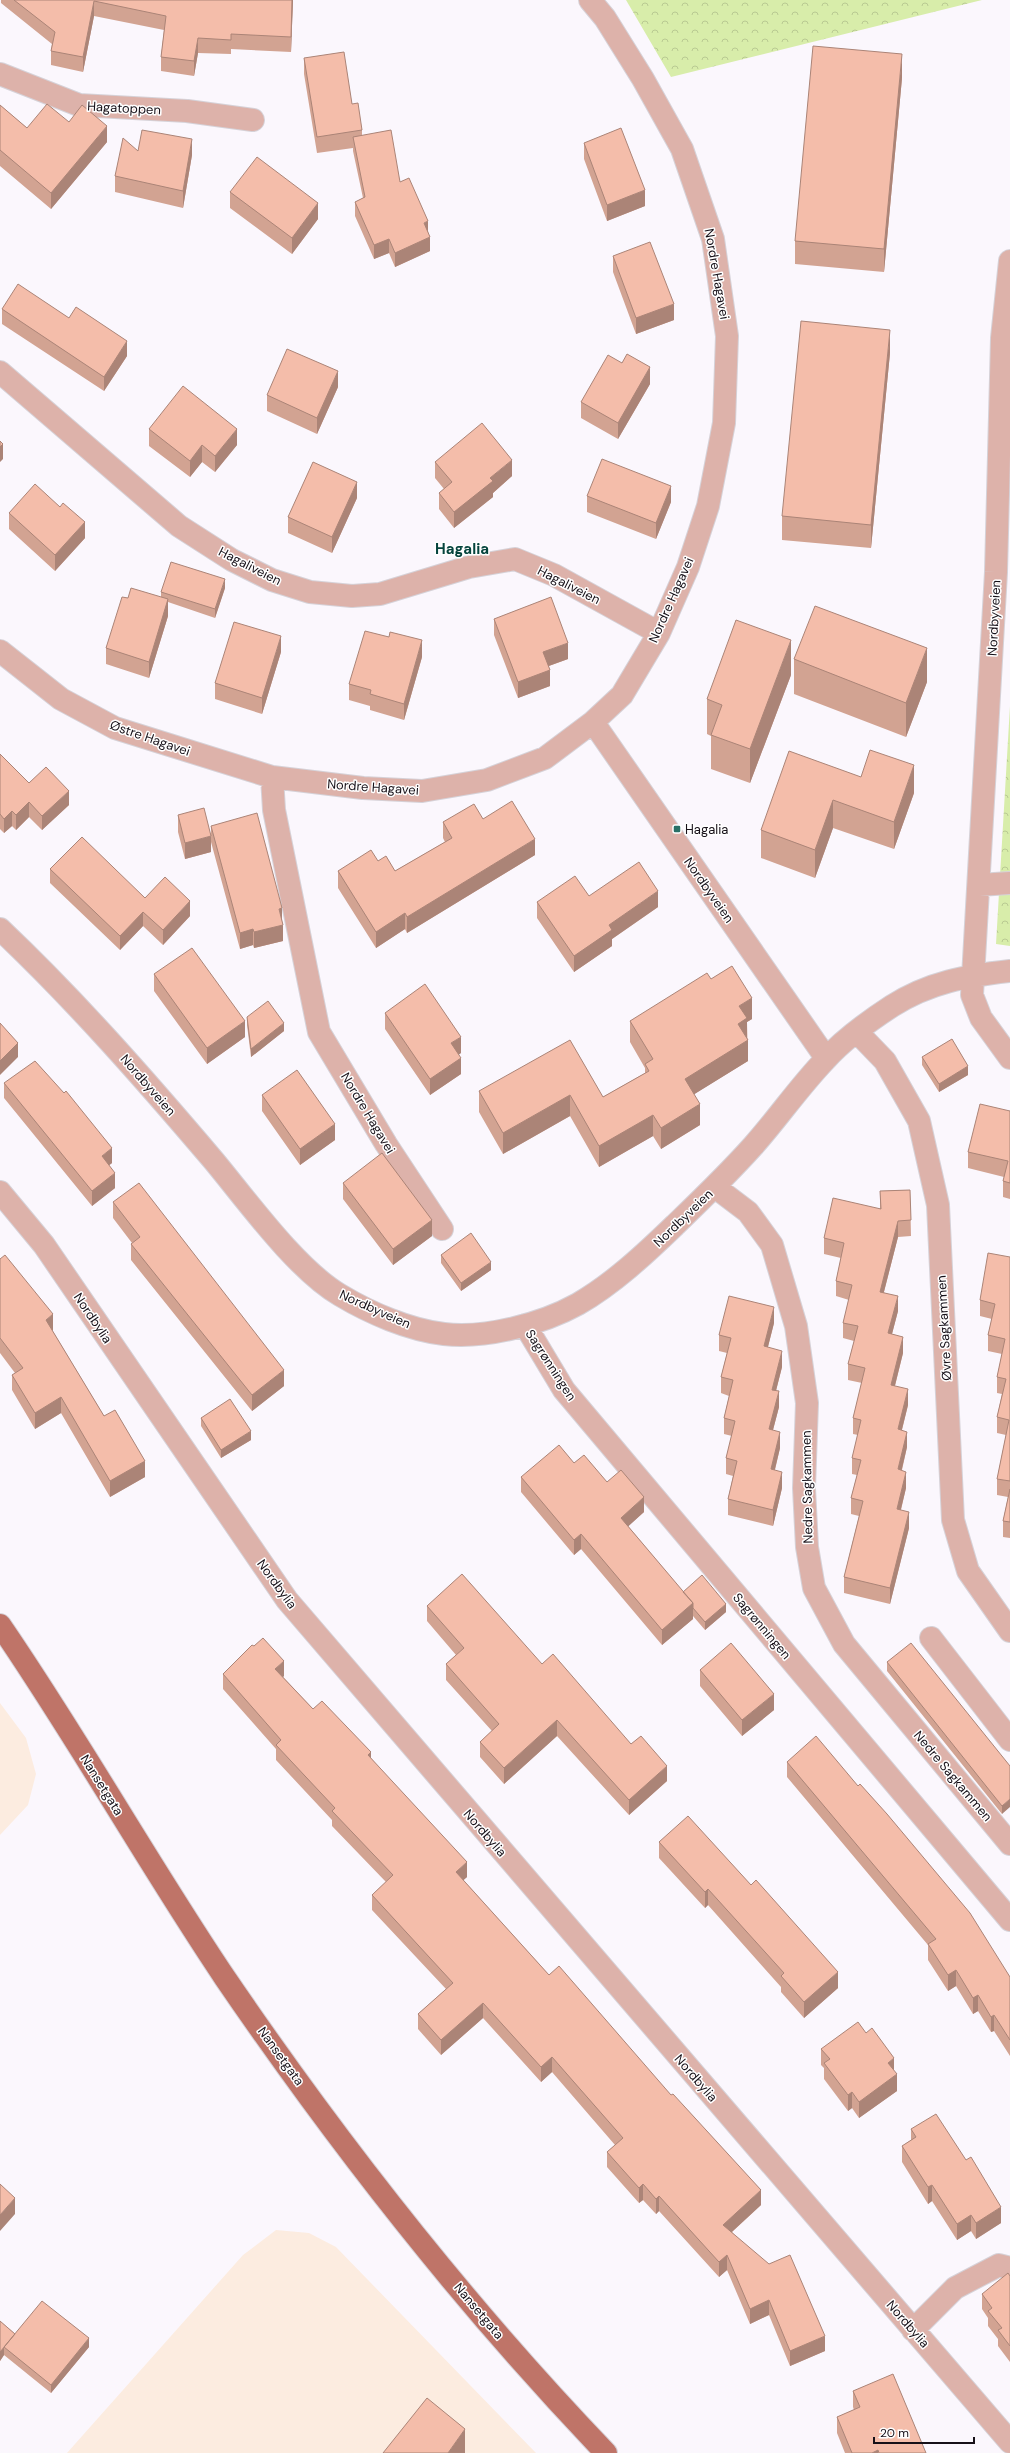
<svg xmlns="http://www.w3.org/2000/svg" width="1010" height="2453" font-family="'DM Sans',sans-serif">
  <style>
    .commercial { fill: #fcece0 }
    .forest { fill: url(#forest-crowns) }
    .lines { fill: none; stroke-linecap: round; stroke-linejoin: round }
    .minor-casing { stroke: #d6d2d8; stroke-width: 24 }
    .major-casing { stroke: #d6d2d8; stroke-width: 24 }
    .minor { stroke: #ddb2aa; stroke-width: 22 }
    .major { stroke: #bf7468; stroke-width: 22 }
    .wall { fill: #d2a392 }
    .shaded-wall { fill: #ab8477 }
    .building { fill: #f4bdaa; stroke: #ab8477 }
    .poi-dot { fill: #297066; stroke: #fff; stroke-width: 1.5 }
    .labels { text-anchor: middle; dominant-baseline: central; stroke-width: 3; stroke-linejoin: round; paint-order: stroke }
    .street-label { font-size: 13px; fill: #161018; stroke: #fff }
    .poi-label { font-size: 13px; fill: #161018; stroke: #fff; text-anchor: start }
    .quarter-label { font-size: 15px; font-weight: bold; fill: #05443d; stroke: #fff }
  </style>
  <defs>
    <pattern id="forest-crowns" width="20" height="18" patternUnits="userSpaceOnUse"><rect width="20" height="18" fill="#d8edaa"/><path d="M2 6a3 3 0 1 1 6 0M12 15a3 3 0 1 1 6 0" fill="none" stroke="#b9ca92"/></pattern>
  </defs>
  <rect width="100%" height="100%" fill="#fbf7fd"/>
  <path class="commercial" d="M0 1703 26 1738 36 1774 28 1805 0 1835Z
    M276 2230 309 2233 336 2247 536 2453H67L243 2255Z"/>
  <path class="forest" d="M626 0H982L671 77Z
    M1010 706V946L996 944Z"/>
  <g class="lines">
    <g class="minor-casing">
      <path id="minor" d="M0 74 79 105 187 111 253 120
        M1010 261 1002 338 996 572 972 995 981 1018 1010 1058
        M0 372 179 526 232 560 272 580 310 592 352 596 380 594 469 567 515 559 554 575 659 633
        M0 651 61 699 115 728 272 777 363 788 422 791 487 780 545 758 593 722 622 695 659 633 688 567 708 506 724 423 727 336 713 239 682 149 643 79 605 18 590 0
        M593 722 826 1058
        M272 777 274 810 319 1032 386 1144 442 1229
        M979 885 1010 883
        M0 929C77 1002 146 1081 214 1161 248 1202 296 1269 340 1295 370 1313 409 1330 444 1334 485 1339 542 1324 578 1304 614 1283 645 1254 675 1225 702 1199 728 1174 753 1146 778 1118 799 1087 825 1060 843 1040 869 1021 892 1006 930 982 966 976 1010 971
        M857 1032 885 1061 919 1121 938 1205 953 1520 968 1571 1010 1631
        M715 1187 748 1212 772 1245 796 1326 807 1403 804 1488 807 1547 814 1588 844 1644 1010 1844
        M0 1192 44 1245 287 1600 1010 2442
        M525 1325 564 1390 1010 1920
        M931 1638 1010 1740
        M913 2330 955 2288 999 2265 1010 2268"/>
    </g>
    <g class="major-casing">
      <path id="major" d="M0 1625C79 1740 147 1862 225 1978 339 2145 466 2307 606 2453"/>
    </g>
    <use href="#minor" class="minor"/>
    <use href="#major" class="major"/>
  </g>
  <path class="wall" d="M1 0H293L291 52 231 49V54L198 53 194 76 161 71V57L164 30 94 16 83 72 51 65V51L52 44 1 3Z
    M304 58 352 104 362 130V135L400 182 428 231 430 251 395 267 389 253 374 259 355 216V202L363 198 353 151V148L317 153 304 74Z
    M902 78 884 272 795 264V241Z
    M0 105 27 128 69 122 107 142 51 209 0 166Z
    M584 143 645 206 607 221 584 159Z
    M138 151 192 155 183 208 115 192V176Z
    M230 192 318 219 292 254 230 208Z
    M613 256 674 320 636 334 613 272Z
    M2 309 127 356 104 391 2 324Z
    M890 353 871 548 782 540V516Z
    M622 363 650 384 618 439 581 418V402Z
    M338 387 317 434 267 411V395Z
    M149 429 237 445 215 472 202 462 190 477 149 446Z
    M435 462 512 476 493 493V497L454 528 439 509V493L444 489 435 478Z
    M587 496 671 502 656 539 587 512Z
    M357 498 332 553 288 533V517Z
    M9 513 85 538 55 571 9 529Z
    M225 588 215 618 168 602V616L149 678 106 664V648L128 598 161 597V592Z
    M494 619 568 659 549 666 550 686 518 698 494 635Z
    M281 652 262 714 215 699V683Z
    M422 657 404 720 370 710V706L349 700V684Z
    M794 659 927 682 906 737 794 694Z
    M791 675 750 783 711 769V736L707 734V699Z
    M0 754 29 783 69 805 42 830 29 817 16 830 12 826 4 833 0 829Z
    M861 777 914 793 894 849 833 828 815 878 761 858V830Z
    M178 815 211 852 185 859 178 832Z
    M483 819 535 855 407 933 405 929 376 948 338 888V871L378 861 395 871 445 842 443 838V822Z
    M211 826 282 919 283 941 254 948 253 945 240 949 211 842Z
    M50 869 145 898 190 916 163 945 143 926 120 950 50 883Z
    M589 896 658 907 612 939V946L574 972 537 918V902Z
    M154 974 245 1037 207 1064 154 991Z
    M711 979 752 1019 747 1022 748 1061 694 1094 700 1125 661 1149 653 1136 599 1167 570 1116 503 1154 479 1112V1091L603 1097 645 1073V1068L630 1042V1021Z
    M385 1013 461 1053 459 1054 461 1074 430 1095 385 1029Z
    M247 1017 284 1031 251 1057 247 1025Z
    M922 1057 968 1075 939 1092 922 1065Z
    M4 1083 112 1163 109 1165 115 1188 92 1206 4 1098Z
    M262 1095 335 1140 300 1165 262 1111Z
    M1010 1111V1199L1003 1197V1181L1004 1177 968 1168V1152Z
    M343 1183 432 1236 393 1265 343 1199Z
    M910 1190 911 1236 898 1237 884 1292 898 1311 892 1334 903 1353 895 1386 908 1405 902 1430 907 1447 902 1470 906 1488 901 1510 909 1528 890 1604 844 1593V1577L859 1516 851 1514V1498L857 1475 852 1474V1458L858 1435 853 1434V1418L862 1383 848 1380V1364L854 1341 843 1338V1323L849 1300 836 1296V1281L841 1258 824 1254V1238L880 1209V1191Z
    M113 1202 284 1386 252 1411 131 1260V1244L132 1243 113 1218Z
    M441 1255 491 1270 461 1291 441 1263Z
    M1010 1257V1538L1003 1537V1521L1008 1497 997 1495V1479L1006 1435 997 1433V1417L1002 1394 997 1393V1377L1002 1354 988 1351V1335L992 1319 980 1316V1300Z
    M0 1259 53 1330H52L104 1416 145 1477 110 1497 61 1413 35 1429 12 1390V1375L15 1373 0 1353Z
    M774 1323 768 1347 782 1367 776 1391 779 1407 773 1430 780 1448 775 1470 782 1488 773 1526 728 1515V1499L733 1476 726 1474V1458L732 1436 724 1434V1418L729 1396 721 1393V1377L727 1353 719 1351V1335Z
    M201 1418 251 1440 221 1458 201 1426Z
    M574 1463 607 1482 644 1512 628 1526 683 1592 726 1612 705 1630 693 1616V1619L662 1645 581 1549 574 1555 521 1492V1477Z
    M427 1606 542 1664 631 1744 667 1781 629 1815 557 1736 504 1784 480 1757V1742L492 1731 446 1680V1664L456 1655 427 1621Z
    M254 1646 284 1676 283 1677 313 1709 371 1758 467 1877 463 1880 549 1975 761 2205 732 2232 825 2351 790 2366 769 2315 750 2324 727 2270 719 2277 659 2211 656 2214 643 2200 639 2203 607 2167V2152L615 2145 552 2072 541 2082 483 2018 441 2055 418 2029V2014L446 1989 372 1910V1895L386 1882 332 1826V1820L276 1760V1749L223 1689V1674Z
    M887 1662 1010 1766 1002 1814 887 1671Z
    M700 1670 774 1710 742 1736 700 1686Z
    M787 1762 1010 1977V2056L994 2031 991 2032 978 2011 973 2014 956 1986 948 1991 928 1960V1945L787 1777Z
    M659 1842 838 1988 804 2018 781 1992V1987L708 1905 705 1908 659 1858Z
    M821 2049 894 2071 897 2091 859 2118 852 2108 848 2111 824 2079V2068L821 2065Z
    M911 2129 1001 2223 976 2239 971 2231 957 2240 932 2201 928 2204 902 2162V2146L911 2140Z
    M1010 2276V2362L998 2346V2339L988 2326V2318L982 2309V2294Z
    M0 2321 15 2334 89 2347 51 2393 4 2355 0 2361Z
    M853 2391 926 2453H845L837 2433V2417L854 2410 853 2407Z"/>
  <path class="shaded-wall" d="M292 0H293L291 52V37Z
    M94 1V16L83 72V57Z
    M198 38V53L194 76V61Z
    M902 54V78L884 272V249Z
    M107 126V142L51 209V193Z
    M192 139V155L183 208V191Z
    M645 190V206L607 221V205Z
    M318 203V219L292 254V238Z
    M428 221V235L424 223Z
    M430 237V251L395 267V253Z
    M389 239V253L374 259V245Z
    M674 304V320L636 334V318Z
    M890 330V353L871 548V525Z
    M127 341V356L104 391V377Z
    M650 367V384L618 439V423Z
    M338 371V387L317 434V418Z
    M237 429V445L215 472V456Z
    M3 444V459L0 462V447Z
    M202 445V462L190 477V461Z
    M512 460V476L493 493V497L454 528V512L490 478Z
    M357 482V498L332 553V537Z
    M671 486V502L656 539V523Z
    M85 522V538L55 571V555Z
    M225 579V588L215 618V609Z
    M168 599V616L149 678V662Z
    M281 636V652L262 714V698Z
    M422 640V657L404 720V704Z
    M791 640V675L750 783V749Z
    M568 643V659L543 668V652Z
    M927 648V682L906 737V703Z
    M550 670V686L518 698V682Z
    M914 765V793L894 849V822Z
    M69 791V805L42 830V816Z
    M833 800V828L815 878V850Z
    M29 802V817L16 830V815Z
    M12 811V826L4 833V819Z
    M211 836V852L185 859V843Z
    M535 839V855L407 933V917Z
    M658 891V907L612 939V946L574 972V956L609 925Z
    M190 901V916L163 945V930Z
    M282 908V924L279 909Z
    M143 912V926L120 950V936Z
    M405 913V929L376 948V932Z
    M283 925V941L254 948V932Z
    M253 929V945L240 949V933Z
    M752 998V1019L747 1022V1039L738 1045 739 1006Z
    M245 1021V1037L207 1064V1048Z
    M284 1023V1031L251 1057V1049Z
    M461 1037V1053L451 1060V1043Z
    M748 1040V1061L685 1100V1079Z
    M18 1043V1057L0 1075V1061Z
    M461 1058V1074L430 1095V1079Z
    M968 1066V1075L939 1092V1084Z
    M570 1095V1116L503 1154V1133Z
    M700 1104V1125L661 1149V1128Z
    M653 1115V1136L599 1167V1146Z
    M335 1124V1140L300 1165V1149Z
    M112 1148V1163L102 1171V1156Z
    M115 1173V1188L92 1206V1191Z
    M432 1220V1236L393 1265V1249Z
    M898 1221V1237L880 1307V1292Z
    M491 1262V1270L461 1291V1283Z
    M898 1296V1311L888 1349V1333Z
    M774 1307V1323L764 1362V1346Z
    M53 1314V1330L46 1336V1320Z
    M903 1337V1353L891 1401V1385Z
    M782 1351V1367L772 1406V1390Z
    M284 1370V1386L252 1411V1395Z
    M908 1389V1405L898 1445V1429Z
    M779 1391V1407L769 1445V1429Z
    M61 1397V1413L35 1429V1413Z
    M251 1431V1440L221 1458V1450Z
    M780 1432V1448L771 1485V1469Z
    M907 1432V1447L898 1485V1469Z
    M145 1461V1477L110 1497V1481Z
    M782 1472V1488L773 1526V1510Z
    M906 1472V1488L897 1525V1509Z
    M644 1497V1512L621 1533V1518Z
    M909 1512V1528L890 1604V1588Z
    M581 1534V1549L574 1555V1540Z
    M693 1603V1619L662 1645V1630Z
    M726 1604V1612L705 1630V1622Z
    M284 1661V1676L275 1684V1669Z
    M774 1694V1710L742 1736V1720Z
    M557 1720V1736L504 1784V1768Z
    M371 1752V1767L368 1755Z
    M667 1766V1781L629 1815V1800Z
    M1010 1799V1807L1002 1814V1806Z
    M467 1862V1877L456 1887V1872Z
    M708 1889V1905L705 1908V1892Z
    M956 1970V1986L948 1991V1975Z
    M838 1972V1988L804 2018V2002Z
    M978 1995V2011L973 2014V1998Z
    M483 2003V2018L441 2055V2040Z
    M994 2015V2031L991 2032V2017Z
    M552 2057V2072L541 2082V2067Z
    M894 2058V2075L888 2063Z
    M897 2074V2091L859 2118V2102Z
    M852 2092V2108L848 2111V2095Z
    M643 2184V2200L639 2203V2188Z
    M932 2185V2201L928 2204V2187Z
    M761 2190V2205L723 2240V2225Z
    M659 2196V2211L656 2214V2199Z
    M15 2198V2214L0 2231V2215Z
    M1001 2207V2223L976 2239V2223Z
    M971 2215V2231L957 2240V2224Z
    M727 2255V2270L719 2277V2262Z
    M769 2300V2315L750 2324V2309Z
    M15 2334 4 2347V2355L0 2361V2352Z
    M825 2336V2351L790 2366V2351Z
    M89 2338V2347L51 2393V2385Z
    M465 2429V2453H448Z
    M878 2450V2453H872Z"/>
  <path class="building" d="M14 0H292L291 37 231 34V40L198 38 194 61 161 57 166 16 94 1 83 57 51 51 55 32Z
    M813 46 902 54 884 249 795 241Z
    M344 52 352 104 358 103 362 130 317 137 304 58Z
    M47 104 69 122 82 105 107 126 51 193 0 150V105L27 128Z
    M621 128 645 190 607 205 584 143Z
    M142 130 192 139 183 191 115 176 123 138 138 151Z
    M391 130 400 182 409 178 428 221 424 223 430 237 395 253 389 239 374 245 355 202 365 197 353 137Z
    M257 157 318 203 292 238 230 192Z
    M650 242 674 304 636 318 613 256Z
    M18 284 69 318 76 307 127 341 104 377 2 309Z
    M801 321 890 330 871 525 782 516Z
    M287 349 338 371 317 418 267 395Z
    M627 354 650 367 618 423 581 402 608 355 622 363Z
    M183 386 237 429 215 456 202 445 190 461 149 429Z
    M482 423 512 460 490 478 493 481 454 512 439 493 452 482 435 462Z
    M0 441 3 444 0 447Z
    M602 459 671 486 656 523 587 496Z
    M313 462 357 482 332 537 288 517Z
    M35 484 60 507 63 503 85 522 55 555 9 513Z
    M171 562 225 579 215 609 161 592Z
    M131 588 168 599 149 662 106 648 122 597 128 598Z
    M551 597 568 643 543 652 550 670 518 682 494 619Z
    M815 606 927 648 906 703 794 659Z
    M736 620 791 640 750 749 711 735 722 705 707 699Z
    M234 622 281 636 262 698 215 683Z
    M365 631 389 637 390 632 422 640 404 704 370 694 371 690 349 684Z
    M870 750 914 765 894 822 833 800 815 850 761 830 789 751 861 777Z
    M0 754 29 783 46 767 69 791 42 816 29 802 16 815 12 811 4 819 0 814Z
    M512 801 535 839 407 917 405 913 376 932 338 871 371 850 378 861 386 856 395 871 452 838 443 822 474 804 483 819Z
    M204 808 211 836 185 843 178 815Z
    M257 813 282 908 279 909 283 925 254 932 253 929 240 933 211 826Z
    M82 837 145 898 165 877 190 901 163 930 143 912 120 936 50 869Z
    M639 862 658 891 609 925 612 930 574 956 537 902 575 876 589 896Z
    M192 948 245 1021 207 1048 154 974Z
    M732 966 752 998 739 1006 747 1018 738 1024 748 1040 685 1079 700 1104 661 1128 653 1115 599 1146 570 1095 503 1133 479 1091 570 1040 603 1097 649 1071 645 1064 653 1059 630 1021 707 973 711 979Z
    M425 984 461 1037 451 1043 461 1058 430 1079 385 1013Z
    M268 1001 284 1023 251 1049 247 1017Z
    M0 1023 18 1043 0 1061Z
    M952 1039 968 1066 939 1084 922 1057Z
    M35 1061 64 1093 66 1091 112 1148 102 1156 115 1173 92 1191 4 1083Z
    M297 1070 335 1124 300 1149 262 1095Z
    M980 1104 1010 1111V1183L1003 1181 1008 1161 968 1152Z
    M382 1153 432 1220 393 1249 343 1183Z
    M139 1183 284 1370 252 1395 131 1244 140 1237 113 1202Z
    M910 1190 911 1220 898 1221 880 1292 898 1296 888 1333 903 1337 891 1385 908 1389 898 1429 907 1432 898 1469 906 1472 897 1509 909 1512 890 1588 844 1577 863 1501 851 1498 861 1460 852 1458 861 1420 853 1418 865 1368 848 1364 858 1326 843 1323 852 1285 836 1281 844 1243 824 1238 833 1198 881 1209 880 1191Z
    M471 1233 491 1262 461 1283 441 1255Z
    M988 1253 1010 1257V1481L997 1479 1009 1420 997 1417 1006 1379 997 1377 1005 1339 988 1335 995 1304 980 1300Z
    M5 1255 53 1314 46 1320 104 1416 115 1410 145 1461 110 1481 61 1397 35 1413 12 1375 23 1368 0 1338V1259Z
    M729 1296 774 1307 764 1346 782 1351 772 1390 779 1391 769 1429 780 1432 771 1469 782 1472 773 1510 728 1499 737 1461 726 1458 735 1421 724 1418 733 1380 721 1377 731 1338 719 1335Z
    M230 1399 251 1431 221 1450 201 1418Z
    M559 1445 574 1463 584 1455 607 1482 621 1470 644 1497 621 1518 693 1603 662 1630 581 1534 574 1540 521 1477Z
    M1010 1489V1522L1003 1521Z
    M462 1574 542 1664 553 1654 631 1744 641 1736 667 1766 629 1800 557 1720 504 1768 480 1742 499 1724 446 1664 464 1648 427 1606Z
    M702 1575 726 1604 705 1622 693 1608V1603L683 1592Z
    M263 1638 284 1661 275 1669 313 1709 322 1701 371 1752 368 1755 467 1862 456 1872 549 1975 559 1966 671 2095 673 2094 761 2190 723 2225 769 2264 790 2255 825 2336 790 2351 769 2300 750 2309 727 2255 719 2262 659 2196 656 2199 643 2184 639 2188 607 2152 623 2138 552 2057 541 2067 483 2003 441 2040 418 2014 453 1983 372 1895 393 1875 332 1811 335 1808 276 1745 281 1740 223 1674 252 1645 254 1646Z
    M731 1643 774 1694 742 1720 700 1670Z
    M911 1643 1010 1766V1799L1002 1806 887 1662Z
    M816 1736 858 1786 860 1784 887 1814 970 1913 1010 1977V2040L994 2015 991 2017 978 1995 973 1998 956 1970 948 1975 928 1944 936 1939 787 1762Z
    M688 1816 751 1885 756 1880 838 1972 804 2002 781 1976 784 1973 708 1889 705 1892 659 1842Z
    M858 2022 866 2033 872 2028 894 2058 888 2063 897 2074 859 2102 852 2092 848 2095 824 2063 830 2059 821 2049Z
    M936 2114 966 2160 971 2157 1001 2207 976 2223 971 2215 957 2224 932 2185 928 2187 902 2146 916 2137 911 2129Z
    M0 2184 15 2198 0 2215Z
    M1008 2273 1010 2276V2346L998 2330 1002 2328 988 2311 992 2308 982 2294Z
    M42 2301 89 2338 51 2385 4 2347Z
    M0 2321 15 2334 0 2352Z
    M893 2374 926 2453H879L878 2450 872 2453H852L837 2417 860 2407 853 2391Z
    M427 2398 465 2429 448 2453H383Z"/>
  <rect class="poi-dot" x="673" y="825" width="8" height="8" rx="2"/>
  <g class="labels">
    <g class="street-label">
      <text transform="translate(124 108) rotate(3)">Hagatoppen</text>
      <text transform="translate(717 274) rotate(80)">Nordre Hagavei</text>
      <text transform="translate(250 566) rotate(27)">Hagaliveien</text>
      <text transform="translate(569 585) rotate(27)">Hagaliveien</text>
      <text transform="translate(671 600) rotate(-66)">Nordre Hagavei</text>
      <text transform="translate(994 618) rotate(-87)">Nordbyveien</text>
      <text transform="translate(150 738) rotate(19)">Østre Hagavei</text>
      <text transform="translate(373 787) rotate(4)">Nordre Hagavei</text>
      <text transform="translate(709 890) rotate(55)">Nordbyveien</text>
      <text transform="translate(148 1085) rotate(49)">Nordbyveien</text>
      <text transform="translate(368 1113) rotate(59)">Nordre Hagavei</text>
      <text transform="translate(683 1218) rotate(-44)">Nordbyveien</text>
      <text transform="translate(375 1309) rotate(24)">Nordbyveien</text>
      <text transform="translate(93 1318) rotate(56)">Nordbylia</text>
      <text transform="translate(944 1328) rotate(-93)">Øvre Sagkammen</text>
      <text transform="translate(551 1365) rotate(57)">Sagrønningen</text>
      <text transform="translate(807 1487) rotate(-91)">Nedre Sagkammen</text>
      <text transform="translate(277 1584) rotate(54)">Nordbylia</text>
      <text transform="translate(762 1626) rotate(50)">Sagrønningen</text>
      <text transform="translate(953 1776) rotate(50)">Nedre Sagkammen</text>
      <text transform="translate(102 1785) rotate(58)">Nansetgata</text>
      <text transform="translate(485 1833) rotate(49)">Nordbylia</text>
      <text transform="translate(281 2056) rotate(54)">Nansetgata</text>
      <text transform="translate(696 2078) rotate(49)">Nordbylia</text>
      <text transform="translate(479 2311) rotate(50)">Nansetgata</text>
      <text transform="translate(908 2324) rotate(49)">Nordbylia</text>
    </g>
    <g class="poi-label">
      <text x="685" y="829">Hagalia</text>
    </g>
    <g class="quarter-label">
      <text x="462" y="549">Hagalia</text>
    </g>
  </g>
  <path d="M874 2437v6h100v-6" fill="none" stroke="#161018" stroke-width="2"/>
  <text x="880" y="2437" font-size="12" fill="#161018" stroke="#ffffff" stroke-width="3" paint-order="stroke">20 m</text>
</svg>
